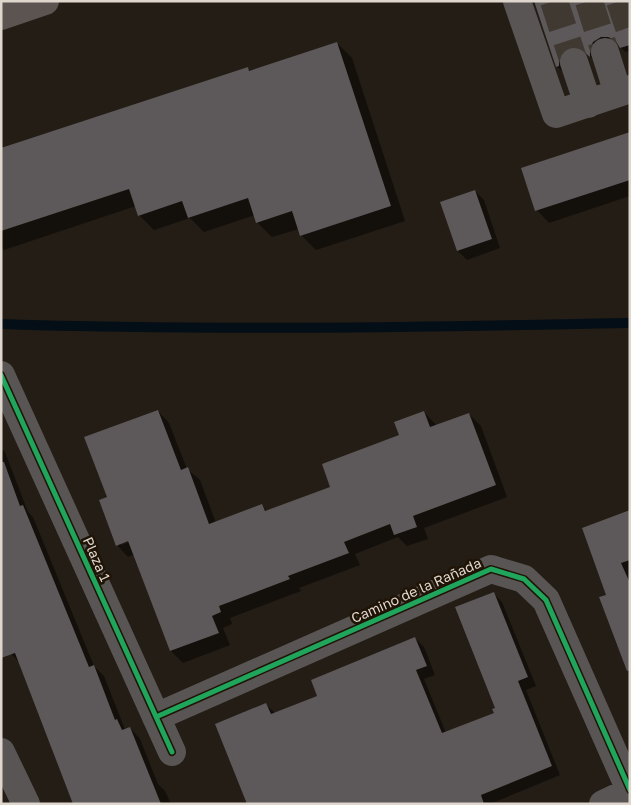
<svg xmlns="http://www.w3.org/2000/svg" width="631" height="805" font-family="'Golos Text',sans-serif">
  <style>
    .shadow { fill: #0007; fill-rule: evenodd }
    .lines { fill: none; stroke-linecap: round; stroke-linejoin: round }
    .stream { stroke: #030e16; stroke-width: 10 }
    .building { fill: #5d5859 }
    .minor-tunnel { stroke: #403931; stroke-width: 28; stroke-dasharray: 28 14; stroke-linecap: butt }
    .minor { stroke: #595554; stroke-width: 28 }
    .major { stroke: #5b5451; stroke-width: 28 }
    .cycleway-casing { stroke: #201406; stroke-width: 8 }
    .cycleway { stroke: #20a55d; stroke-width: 5 }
    .labels { text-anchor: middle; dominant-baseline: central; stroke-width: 5; stroke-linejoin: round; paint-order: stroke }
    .street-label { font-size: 14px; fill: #dfd7ce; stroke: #201406 }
  </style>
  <rect width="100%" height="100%" fill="#241d15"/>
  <path class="shadow" d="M534 1H630V51L626 52 614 42H607L595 60 584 52H575L563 72 557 66Z
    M337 43 352 58 405 221 316 250 301 235 299 229 272 237 257 222 255 215 204 232 190 218 154 230 139 215 136 206 4 250 1 247V149L248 68 251 72Z
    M630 133V196L549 223 537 210Z
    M475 191 484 200 500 248 467 260 458 251Z
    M158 411 169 423 187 469 200 480 216 523 262 506 268 512 332 487 401 436 424 412 437 426 469 414 481 426 507 497 424 528 428 539 407 546 398 537 355 554 360 565 299 588 301 591 230 618 232 624 223 628 230 645 183 663 171 651 135 554 128 557 117 545 108 498ZM134 538 135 540 121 545V542Z
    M1 448 5 452 28 512 33 517 94 666 104 676 124 727 126 730 130 728 140 739 158 784 165 791 171 804H97L20 663 11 654 1 631Z
    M630 511V646L608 595Z
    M493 593 502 602 536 686 526 690 560 775 490 804H248L266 705 275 713 319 696 415 638 424 647 435 675 424 679 446 733 495 713Z"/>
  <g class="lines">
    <path class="stream" d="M1 324C211 331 420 327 630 323"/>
  </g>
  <path class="building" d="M534 1H630V45L620 48 615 40 608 37H601L593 42 590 49V57L578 47H570L562 52 559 58V66L556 67Z
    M337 42 391 206 300 236 292 211 256 223 248 198 188 218 182 201 138 216 129 189 1 231V148L248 67 249 71Z
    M630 132V180L535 211 521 168Z
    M475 190 492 239 457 251 440 202Z
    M158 410 181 470 188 467 209 524 262 504 265 511 330 487 322 464 399 435 394 422 424 411 430 427 469 413 496 485 413 516 417 527 394 535 390 524 344 542 349 553 288 576 290 579 219 606 221 612 212 616 219 633 170 651 128 541 116 546 99 500 107 497 84 437Z
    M1 462H4L20 506 23 505 89 667 94 665 115 720 117 719 122 730 130 727 161 804H73L15 653 1 658Z
    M630 510V560L621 563 630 583V670L627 671 599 597 606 595 582 528Z
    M494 592 528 677 518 681 552 766 481 795 484 804H247L215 724 266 703 271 714 317 696 311 680 415 637 427 666 416 670 442 733 494 713 492 709 495 708 455 607Z"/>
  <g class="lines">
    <path class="minor-tunnel" d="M554 1 574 62
      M589 1 605 52
      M620 1 630 30"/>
    <path class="minor" d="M517 1 556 114 630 89
      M605 52 618 93
      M574 62 588 104
      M1 375 172 752
      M156 717 491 569 524 579 546 600 630 790
      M1 752 26 804
      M603 804 630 791"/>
    <path class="major" d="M1 16 45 1"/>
    <g class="cycleway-casing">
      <path id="cycleway" d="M1 375 172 752
        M156 717 491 569 524 579 546 600 630 790"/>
    </g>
    <use href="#cycleway" class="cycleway"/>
  </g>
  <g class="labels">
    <g class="street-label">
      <text transform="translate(97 559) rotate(66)">Plaza 1</text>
      <text transform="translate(416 590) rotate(-24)">Camino de la Rañada</text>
    </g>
  </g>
  <rect width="631" height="805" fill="none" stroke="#dfd7ce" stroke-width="5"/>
</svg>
